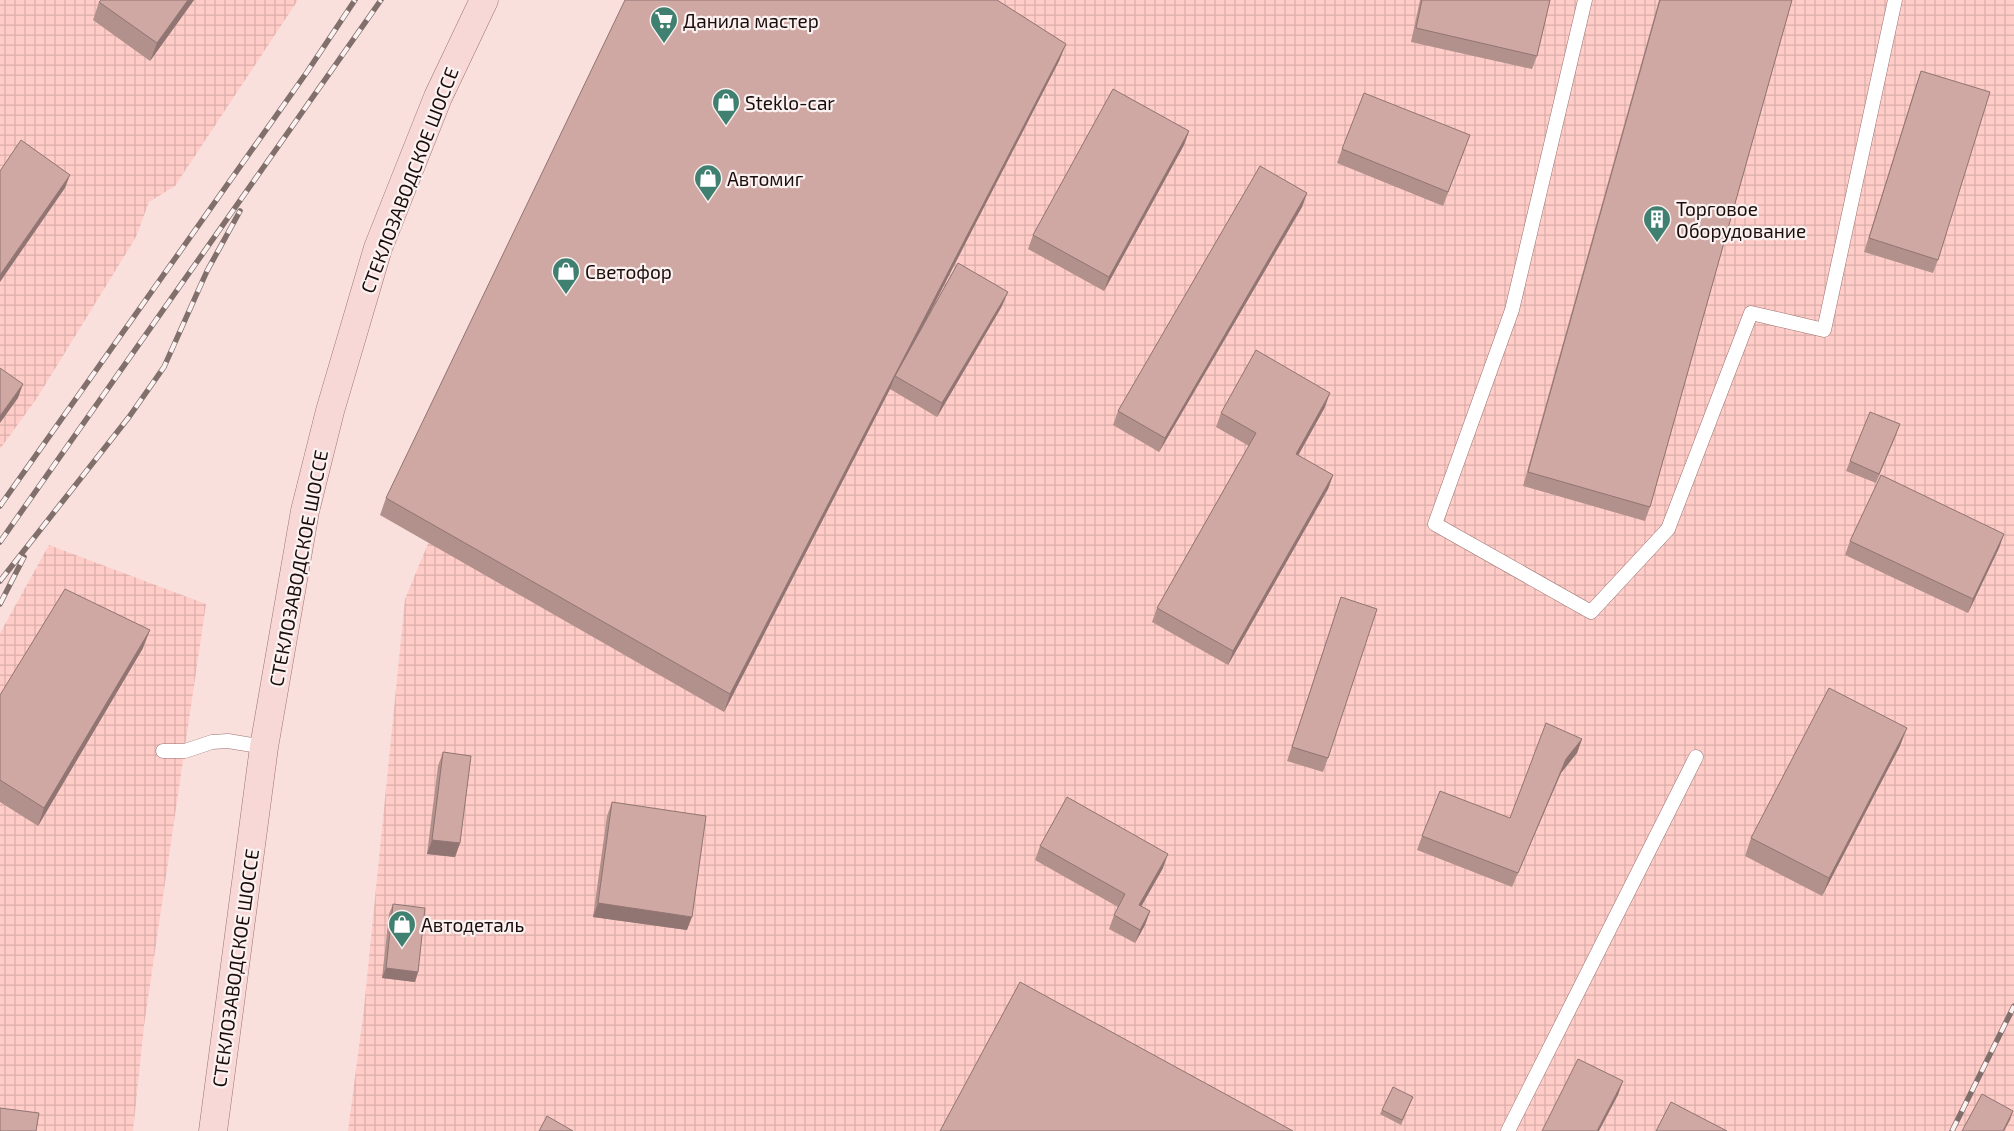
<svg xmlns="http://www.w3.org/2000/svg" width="2014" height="1131" font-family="'Exo 2',sans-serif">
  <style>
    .industrial { fill: url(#industrial-grid) }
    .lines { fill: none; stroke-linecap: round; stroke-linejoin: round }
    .lane-casing { stroke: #997370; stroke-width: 15 }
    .secondary-casing { stroke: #997370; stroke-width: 29 }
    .lane { stroke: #fff; stroke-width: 14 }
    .secondary { stroke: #f8d8d6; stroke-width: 28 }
    .rail-casing { stroke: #816f6c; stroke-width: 5.5 }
    .rail { stroke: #faf1f0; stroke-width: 4; stroke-dasharray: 11; stroke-linecap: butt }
    .wall { fill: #b2908c }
    .shaded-wall { fill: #917572 }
    .building { fill: #cfa7a3; stroke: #917572 }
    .labels { text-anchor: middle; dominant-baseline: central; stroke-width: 4.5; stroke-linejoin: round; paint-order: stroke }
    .poi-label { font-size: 19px; fill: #190c0a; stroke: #faf1f0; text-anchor: start }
    .street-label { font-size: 19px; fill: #190c0a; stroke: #faf1f0 }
  </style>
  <defs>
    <pattern id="industrial-grid" width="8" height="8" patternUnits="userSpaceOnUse" patternTransform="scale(1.25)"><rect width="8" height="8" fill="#ffccc8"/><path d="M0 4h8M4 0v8" fill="none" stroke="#daaeaa"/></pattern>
  </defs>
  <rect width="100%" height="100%" fill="#f9e0dd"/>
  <path class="industrial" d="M0 0H298L175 186 149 202 136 237 37 398 0 449Z
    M654 0H2014V1131H348L364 1008 405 599Z
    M49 545 206 604 144 1026 133 1131H0V633Z"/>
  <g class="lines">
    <g class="lane-casing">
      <path id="lane" d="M1585 0 1512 310 1435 524 1591 612 1668 529 1751 313 1824 330 1895 0
        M163 751H185L212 742 228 741 264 747
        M1508 1131 1696 757"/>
    </g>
    <g class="secondary-casing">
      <path id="secondary" d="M213 1131 264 747 305 511 330 411 378 248 438 97 484 0"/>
    </g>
    <use href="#lane" class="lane"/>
    <use href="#secondary" class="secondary"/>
    <g class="rail-casing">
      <path id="rail" d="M0 506 307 72 355 0
        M0 542 381 0
        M0 581 129 417 164 367 207 271 240 211
        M0 604 24 557
        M1952 1131 2014 1006"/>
    </g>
    <use href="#rail" class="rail"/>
  </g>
  <path class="wall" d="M194 0 150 61 93 20 99 2Z
    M1420 0H1550L1537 56 1532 69 1411 42Z
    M1659 0H1792L1650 507 1645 521 1523 486Z
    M1066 44 1059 61 919 332 1002 306 937 417 890 389 724 712 380 515 386 498Z
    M1921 71 1938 260 1933 273 1864 252 1916 85Z
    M1189 131 1184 145 1104 291 1028 249 1033 235Z
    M1342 149H1465L1443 206 1337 163Z
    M1307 193 1302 207 1159 452 1113 425 1118 411Z
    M1325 407 1298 456 1333 475 1328 489 1228 665 1152 622 1157 608 1249 446 1216 427 1221 413Z
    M1897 433 1876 483 1846 471 1850 461Z
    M2004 534 1999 548 1968 613 1845 555 1850 541Z
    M1341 597 1328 758 1323 772 1287 761Z
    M143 648 38 826 0 802V695Z
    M1582 739 1577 753 1561 773 1512 887 1417 850 1422 836 1510 818Z
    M1900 746 1822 896 1745 856 1751 838Z
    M443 752 460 843 455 857 427 854 438 766Z
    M612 802 687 930 593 917 607 816Z
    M1040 846 1163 868 1141 907 1150 911 1145 925 1135 943 1109 929 1114 915 1118 907 1035 860Z
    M393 904 418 972 415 982 382 978 389 914Z
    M1413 1097 1401 1125 1380 1114 1382 1110Z"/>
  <path class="shaded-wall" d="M188 0H194L150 61 157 43Z
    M1066 44 1059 61 897 377 895 376 890 389 724 712 730 694Z
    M1189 131 1184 145 1104 291 1109 277Z
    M70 175 65 188 0 282V275Z
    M1307 193 1302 207 1159 452 1165 438Z
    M1008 292 1002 306 937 417 942 403Z
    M23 384 18 398 0 423V416Z
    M1330 393 1325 407 1291 468 1296 454Z
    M1333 475 1328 489 1228 665 1233 651Z
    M2004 534 1999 548 1968 613 1973 599Z
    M150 630 143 648 38 826 44 808Z
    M1907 728 1900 746 1822 896 1829 878Z
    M1582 739 1577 753 1561 773 1512 887 1518 873 1566 759Z
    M432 840 460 843 455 857 427 854Z
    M1168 854 1163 868 1134 919 1139 905Z
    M598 903 692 917 687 930 593 917Z
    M1150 911 1145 925 1135 943 1140 930Z
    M386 968 418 972 415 982 382 978Z
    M1623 1081 1618 1095 1599 1131H1597Z
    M2013 1111 2010 1120 2004 1131H2003Z"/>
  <path class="building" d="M101 0H188L157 43 99 2Z
    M625 0H997L1066 44 730 694 386 498Z
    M1422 0H1550L1537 56 1416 28Z
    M1660 0H1792L1650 507 1528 472Z
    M1921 71 1990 92 1938 260 1869 238Z
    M1113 89 1189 131 1109 277 1033 235Z
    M1364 93 1470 135 1448 192 1342 149Z
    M21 140 70 175 0 275V171Z
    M1260 166 1307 193 1165 438 1118 411Z
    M958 263 1008 292 942 403 895 376Z
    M1256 350 1330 393 1296 454 1333 475 1233 651 1157 608 1256 433 1221 413Z
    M0 368 23 384 0 416Z
    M1870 412 1900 424 1879 474 1850 461Z
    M1881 475 2004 534 1973 599 1850 541Z
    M65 589 150 630 44 808 0 780V695Z
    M1341 597 1377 609 1328 758 1292 747Z
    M1829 688 1907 728 1829 878 1751 838Z
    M1546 723 1582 739 1566 759 1518 873 1422 836 1440 791 1510 818Z
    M443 752 471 756 460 843 432 840Z
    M1067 797 1168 854 1139 905 1150 911 1140 930 1114 915 1125 894 1040 846Z
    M612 802 706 816 692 917 598 903Z
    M393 904 425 908 418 972 386 968Z
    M1020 982 1293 1131H940Z
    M1578 1059 1623 1081 1597 1131H1542Z
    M1393 1087 1413 1097 1402 1120 1382 1110Z
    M1982 1094 2013 1111 2003 1131H1962Z
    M1671 1102 1727 1131H1656Z
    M0 1108 39 1113 36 1131H0Z
    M547 1116 573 1131H539Z"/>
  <defs>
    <g id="supermarket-pin" transform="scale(1.4375)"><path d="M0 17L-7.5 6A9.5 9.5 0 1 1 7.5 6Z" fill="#408070" stroke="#faf1f0"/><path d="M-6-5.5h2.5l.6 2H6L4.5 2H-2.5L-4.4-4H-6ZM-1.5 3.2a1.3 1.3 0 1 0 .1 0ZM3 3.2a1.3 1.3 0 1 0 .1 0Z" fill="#fff"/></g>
    <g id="shop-pin" transform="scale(1.4375)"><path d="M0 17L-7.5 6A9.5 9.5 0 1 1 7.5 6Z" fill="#408070" stroke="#faf1f0"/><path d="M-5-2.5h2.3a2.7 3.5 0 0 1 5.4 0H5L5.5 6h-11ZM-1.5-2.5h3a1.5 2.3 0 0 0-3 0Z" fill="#fff"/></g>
    <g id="building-pin" transform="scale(1.4375)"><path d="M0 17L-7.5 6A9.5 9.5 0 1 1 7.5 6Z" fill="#408070" stroke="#faf1f0"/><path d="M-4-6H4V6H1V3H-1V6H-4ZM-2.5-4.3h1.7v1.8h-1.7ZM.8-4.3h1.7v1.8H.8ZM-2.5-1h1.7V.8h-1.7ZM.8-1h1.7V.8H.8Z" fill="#fff"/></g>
  </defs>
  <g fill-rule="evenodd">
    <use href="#supermarket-pin" x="664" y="20"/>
    <use href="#shop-pin" x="726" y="102"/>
    <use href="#shop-pin" x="708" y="178"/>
    <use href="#building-pin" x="1657" y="219"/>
    <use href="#shop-pin" x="566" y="271"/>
    <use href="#shop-pin" x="402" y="924"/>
  </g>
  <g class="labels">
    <g class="poi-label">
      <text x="683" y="20">Данила мастер</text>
      <text x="745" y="102">Steklo-car</text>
      <text x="727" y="178">Автомиг</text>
      <text x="1676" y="208">Торговое<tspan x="1676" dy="22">Оборудование</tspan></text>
      <text x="585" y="271">Светофор</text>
      <text x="421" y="924">Автодеталь</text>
    </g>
    <g class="street-label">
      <text transform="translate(409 180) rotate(-69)">СТЕКЛОЗАВОДСКОЕ ШОССЕ</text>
      <text transform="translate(298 568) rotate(-79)">СТЕКЛОЗАВОДСКОЕ ШОССЕ</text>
      <text transform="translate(235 968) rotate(-82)">СТЕКЛОЗАВОДСКОЕ ШОССЕ</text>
    </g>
  </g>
</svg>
